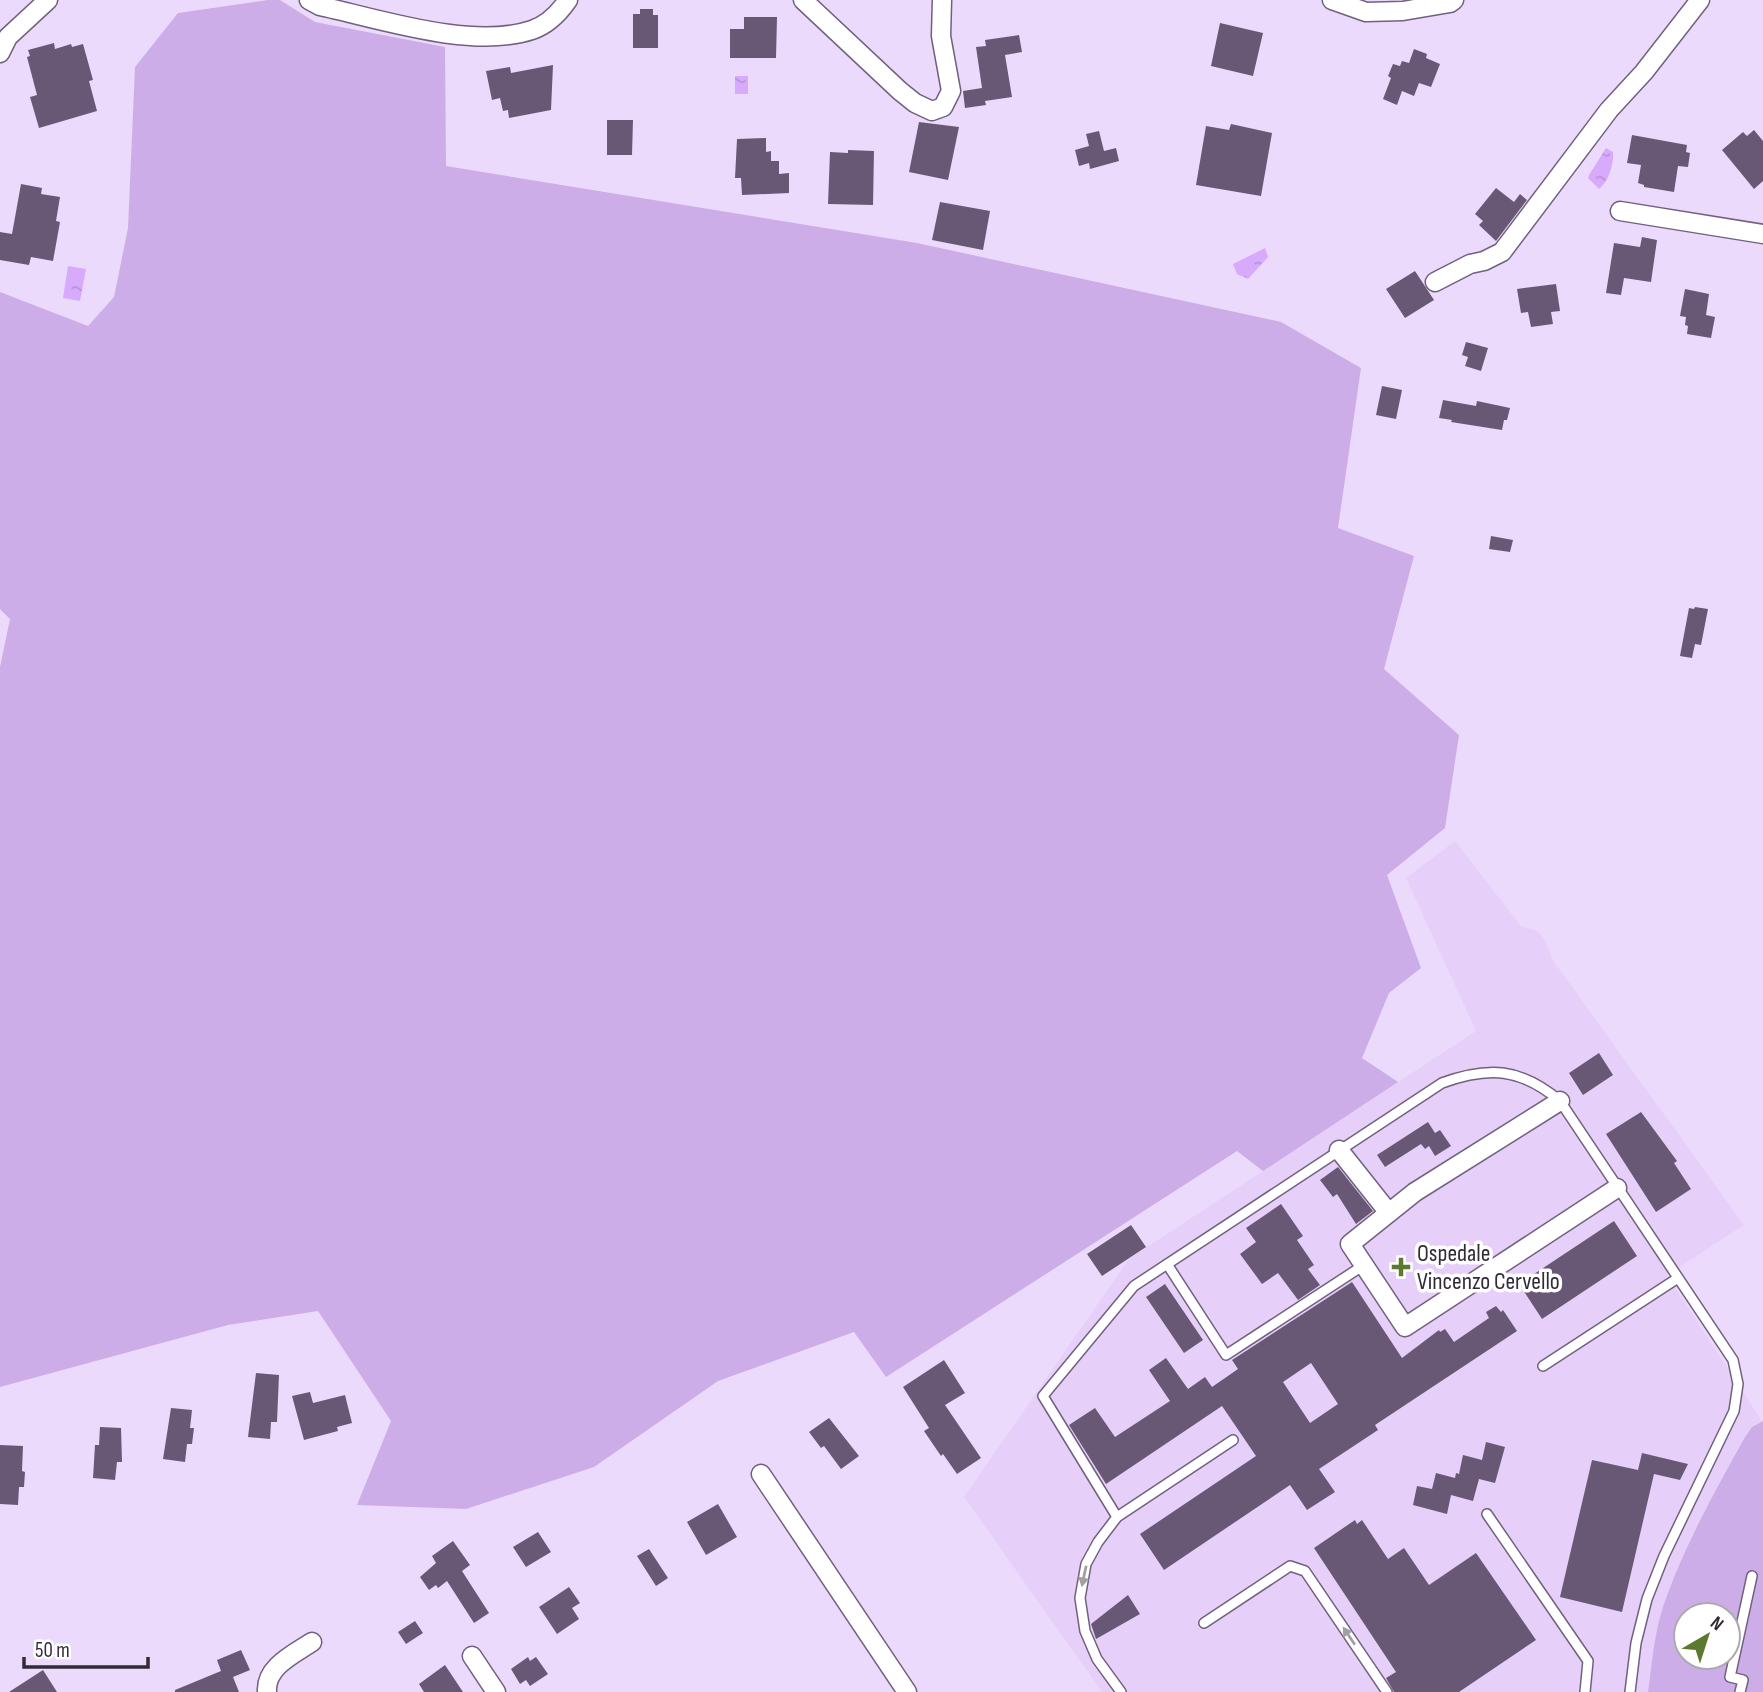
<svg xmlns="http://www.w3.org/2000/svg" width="1763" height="1692" font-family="'Sofia Sans Condensed',sans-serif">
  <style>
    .built { fill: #e6d0f9 }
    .green { fill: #cdade8; fill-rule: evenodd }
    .water { fill: url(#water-ripples) }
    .building { fill: #685875; fill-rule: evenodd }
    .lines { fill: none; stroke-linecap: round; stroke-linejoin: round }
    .lane-casing { stroke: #70617e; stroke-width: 12 }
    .street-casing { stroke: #70617e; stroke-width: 21 }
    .lane { stroke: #fff; stroke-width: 9 }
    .street { stroke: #fff; stroke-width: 18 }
    .oneway { fill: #a29fa5 }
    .poi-dot { fill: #5b7a30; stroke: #fff; stroke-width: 2.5 }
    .labels { text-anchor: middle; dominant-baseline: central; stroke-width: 7; stroke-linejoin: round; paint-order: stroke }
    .poi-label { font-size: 24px; fill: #312a37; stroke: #fff; text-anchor: start }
  </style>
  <defs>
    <pattern id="water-ripples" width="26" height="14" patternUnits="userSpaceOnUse" patternTransform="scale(1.75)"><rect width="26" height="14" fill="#d7aafc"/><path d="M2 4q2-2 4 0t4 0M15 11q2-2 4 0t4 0" fill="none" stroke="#b992d9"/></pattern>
  </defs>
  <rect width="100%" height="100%" fill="#ecdafc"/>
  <path class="built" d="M1455 841 1521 926 1537 931 1543 937 1554 962 1744 1225 1667 1275 1762 1421 1752 1427 1745 1437 1682 1558 1655 1641 1648 1692H1102L964 1497 1129 1259 1476 1031 1406 878Z"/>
  <path class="green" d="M268 0H280L315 22 445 47 446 166 917 243 1281 322 1361 368 1338 528 1414 556 1384 669 1459 735 1445 828 1387 875 1421 968 1389 993 1362 1058 1398 1082 1263 1171 1237 1151 886 1377 854 1332 718 1381 594 1467 466 1509 357 1505 391 1421 318 1311 228 1325 0 1387V667L10 619 0 609V292L88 326 114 297 128 228 135 67 178 13Z
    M1763 1421V1692H1648C1652 1664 1654 1634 1663 1607 1683 1548 1715 1491 1745 1437L1752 1427ZM1686 1615H1728V1657H1686Z"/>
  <path class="water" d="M735 76H748V94H735Z
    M1606 148 1613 152C1614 163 1609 181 1599 189L1588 178 1589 175Z
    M1265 248 1268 257 1248 279 1237 274 1233 264Z
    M68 266 86 269 80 301 63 298Z"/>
  <path class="building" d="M640 9H653V15H658V48H633V14H640Z
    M744 17H777L776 58H730V29H744Z
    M1220 23 1263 33 1253 76 1211 66Z
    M1019 35 1022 52 1005 55 1012 97 985 101 986 105 965 108 963 91 982 88 976 47 986 46 985 40Z
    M54 43 55 49 71 44 72 47 83 44 93 80 89 81 97 111 39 128 30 97 37 95 27 57 30 56 28 50Z
    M1414 49 1427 54 1426 58 1440 64 1431 87 1419 83 1414 96 1402 91 1397 105 1383 99 1391 78 1388 76 1393 64 1400 66 1402 61 1409 63Z
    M553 65 551 110 509 118 508 110 503 111 500 98 492 100 486 71 510 67 511 73Z
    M607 120H633L632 155H607Z
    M919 122 959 127 948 180 909 172Z
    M1231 124 1272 133 1261 196 1196 185 1206 126 1229 130Z
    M1754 130 1763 141V181L1754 189 1722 150 1743 132 1747 136Z
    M1099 131 1104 151 1116 148 1119 161 1090 169 1089 163 1079 166 1075 150 1089 146 1086 134Z
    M1632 135 1687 145 1686 152 1690 153 1688 167 1678 166 1674 192 1644 187V185L1638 183 1641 165 1627 163Z
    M766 138V152L771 151V161H779V174L789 173V193L742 195 741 178H735L737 139Z
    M848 150 874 151 873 205 828 204 830 152 848 153Z
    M21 184 42 188 41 194 60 197 56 221 60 222 53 261 31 257 29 265 0 260V232L12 234Z
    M1496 188 1514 202 1520 194 1527 200 1496 241 1479 225 1483 221 1475 214Z
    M940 202 990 211 983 250 932 240Z
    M1642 237 1657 240 1651 282 1624 278 1621 295 1606 293 1614 243 1640 247Z
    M1415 271 1434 300 1405 318 1386 289Z
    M1556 284 1560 311 1551 312 1553 324 1531 327 1528 312 1521 313 1517 289Z
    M1685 289 1709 294 1706 315 1715 317 1711 338 1687 334 1688 326 1685 325 1686 317 1680 316Z
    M1466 342 1488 348 1481 371 1465 366 1468 357 1462 355Z
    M1382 386 1402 390 1396 419 1376 415Z
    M1443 400 1476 406 1477 401 1510 408 1507 420H1504L1502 430 1451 422 1452 420 1439 418Z
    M1491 536 1513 540 1510 552 1489 549Z
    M1695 607 1708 609 1701 645 1695 644 1692 658 1680 656 1689 608 1694 609Z
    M1599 1053 1613 1075 1583 1095 1569 1073Z
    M1641 1112 1677 1161 1674 1163 1691 1189 1656 1212 1606 1134Z
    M1428 1122 1435 1133 1440 1130 1451 1146 1435 1156 1429 1146 1425 1149 1421 1144 1385 1167 1377 1155Z
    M1338 1167 1373 1211 1356 1224 1337 1194 1333 1197 1320 1180Z
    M1281 1204 1303 1236 1297 1240 1314 1265 1308 1269 1320 1285 1298 1300 1278 1273 1262 1284 1240 1254 1256 1242 1246 1228Z
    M1614 1221 1637 1256 1542 1319 1519 1284Z
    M1131 1225 1146 1247 1102 1276 1087 1254Z
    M1352 1282 1402 1358 1439 1330 1440 1332 1445 1329 1454 1342 1489 1318 1486 1312 1496 1306 1501 1312 1503 1310 1517 1331 1375 1425 1378 1430 1319 1469 1335 1492 1307 1510 1290 1485 1164 1570 1140 1534 1256 1456 1222 1406 1106 1484 1069 1425 1095 1408 1115 1437 1170 1401 1149 1370 1166 1358 1188 1389 1205 1377 1212 1387 1238 1369 1232 1360ZM1311 1363 1338 1404 1310 1423 1283 1382Z
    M1165 1284 1203 1340 1184 1353 1146 1297Z
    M944 1360 965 1393 945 1405 981 1458 957 1474 943 1454 941 1456 924 1431 929 1428 903 1387Z
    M256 1373 279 1375 277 1422H271L270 1439 248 1437Z
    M310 1392 313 1403 345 1395 352 1423 337 1427 338 1431 304 1440 292 1396Z
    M171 1408 192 1410 190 1428H194L192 1444H187L185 1462 163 1459Z
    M829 1418 859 1456 841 1469 824 1446 821 1448 809 1432Z
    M100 1427 121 1428 122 1462H117L115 1480 93 1478 95 1445H99Z
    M1486 1442 1505 1447 1495 1483 1479 1479 1473 1501 1451 1495 1447 1514 1413 1505 1417 1486 1432 1489 1436 1473 1455 1478 1456 1473 1459 1474 1463 1455 1482 1460Z
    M0 1445 23 1446 22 1471 25 1472 24 1487H19L18 1505 0 1504Z
    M1642 1453 1688 1464 1680 1480 1654 1474 1622 1612 1560 1597 1592 1460 1638 1470Z
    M718 1504 737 1537 706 1555 687 1522Z
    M1355 1520 1357 1524 1362 1520 1388 1559 1404 1548 1429 1585 1476 1553 1536 1640 1459 1692H1394L1386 1678 1396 1672 1314 1548Z
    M538 1532 551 1552 526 1567 513 1547Z
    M453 1541 470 1565 462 1571 489 1613 474 1623 447 1581 438 1588 436 1585 429 1590 420 1577 436 1563 432 1556Z
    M649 1549 668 1578 656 1586 637 1556Z
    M569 1587 580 1603 572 1608 579 1619 557 1634 539 1607Z
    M1128 1595 1140 1614 1096 1639 1091 1624Z
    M415 1621 423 1633 406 1644 398 1632Z
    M241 1650 250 1670 233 1677 239 1692H175V1690L221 1671 217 1660Z
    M528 1657 530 1661 536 1657 548 1674 530 1686 526 1680 520 1684 511 1669Z
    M445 1665 463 1692H424L419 1684Z
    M43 1670 57 1692H9Z"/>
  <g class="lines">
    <g class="lane-casing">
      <path id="lane" d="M1167 1264 1226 1355 1364 1265
        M1543 1366 1678 1278
        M1487 1514 1588 1661 1585 1692
        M1117 1517 1043 1396 1134 1286 1442 1083C1489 1066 1521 1068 1560 1101L1733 1360 1738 1384 1734 1411 1664 1556 1647 1599 1636 1643 1630 1692
        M1204 1623 1290 1566 1305 1571 1387 1692
        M1121 1692 1097 1659 1085 1631 1080 1598 1086 1564 1098 1542 1117 1517 1233 1440
        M1740 1692 1743 1680 1730 1677 1752 1576"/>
    </g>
    <g class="street-casing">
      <path id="street" d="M309 0 320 6C380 19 472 50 532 30 547 25 559 13 568 0
        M803 0 900 91 915 103 932 111 943 107 951 91 941 36 942 0
        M1332 0 1366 12 1403 11 1450 3 1454 0
        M0 53 8 37 48 0
        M1620 211 1763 234
        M1435 282 1470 264 1484 261 1502 252 1609 110 1644 72 1700 0
        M1560 1101 1415 1192 1350 1244 1405 1327 1617 1188
        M1339 1150 1389 1213
        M761 1474 907 1692
        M472 1656 496 1692
        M267 1692C265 1667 294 1654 312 1642"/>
    </g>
    <use href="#lane" class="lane"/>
    <use href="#street" class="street"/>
  </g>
  <defs><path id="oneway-solid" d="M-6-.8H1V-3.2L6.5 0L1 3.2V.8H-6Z" transform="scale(1.75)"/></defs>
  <g class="oneway">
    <use href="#oneway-solid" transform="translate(1084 1576) rotate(102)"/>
    <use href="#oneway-solid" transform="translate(1349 1636) rotate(-124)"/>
  </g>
  <path class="poi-dot" d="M1397.5 1256.5h7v7h7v7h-7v7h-7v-7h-7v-7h7z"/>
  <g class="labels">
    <g class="poi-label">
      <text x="1417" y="1253">Ospedale<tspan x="1417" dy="28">Vincenzo Cervello</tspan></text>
    </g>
  </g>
  <g transform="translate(1707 1636) rotate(39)"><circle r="33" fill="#ffffff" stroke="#adaaaf" stroke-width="2"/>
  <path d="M0-5L12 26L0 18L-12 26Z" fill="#5b7a30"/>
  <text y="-10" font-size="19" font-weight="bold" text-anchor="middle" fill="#312a37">N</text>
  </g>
  <path d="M24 1657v10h124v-10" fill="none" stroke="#312a37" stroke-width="3.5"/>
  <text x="35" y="1657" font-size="21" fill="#312a37" stroke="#ffffff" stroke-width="5" paint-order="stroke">50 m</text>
</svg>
